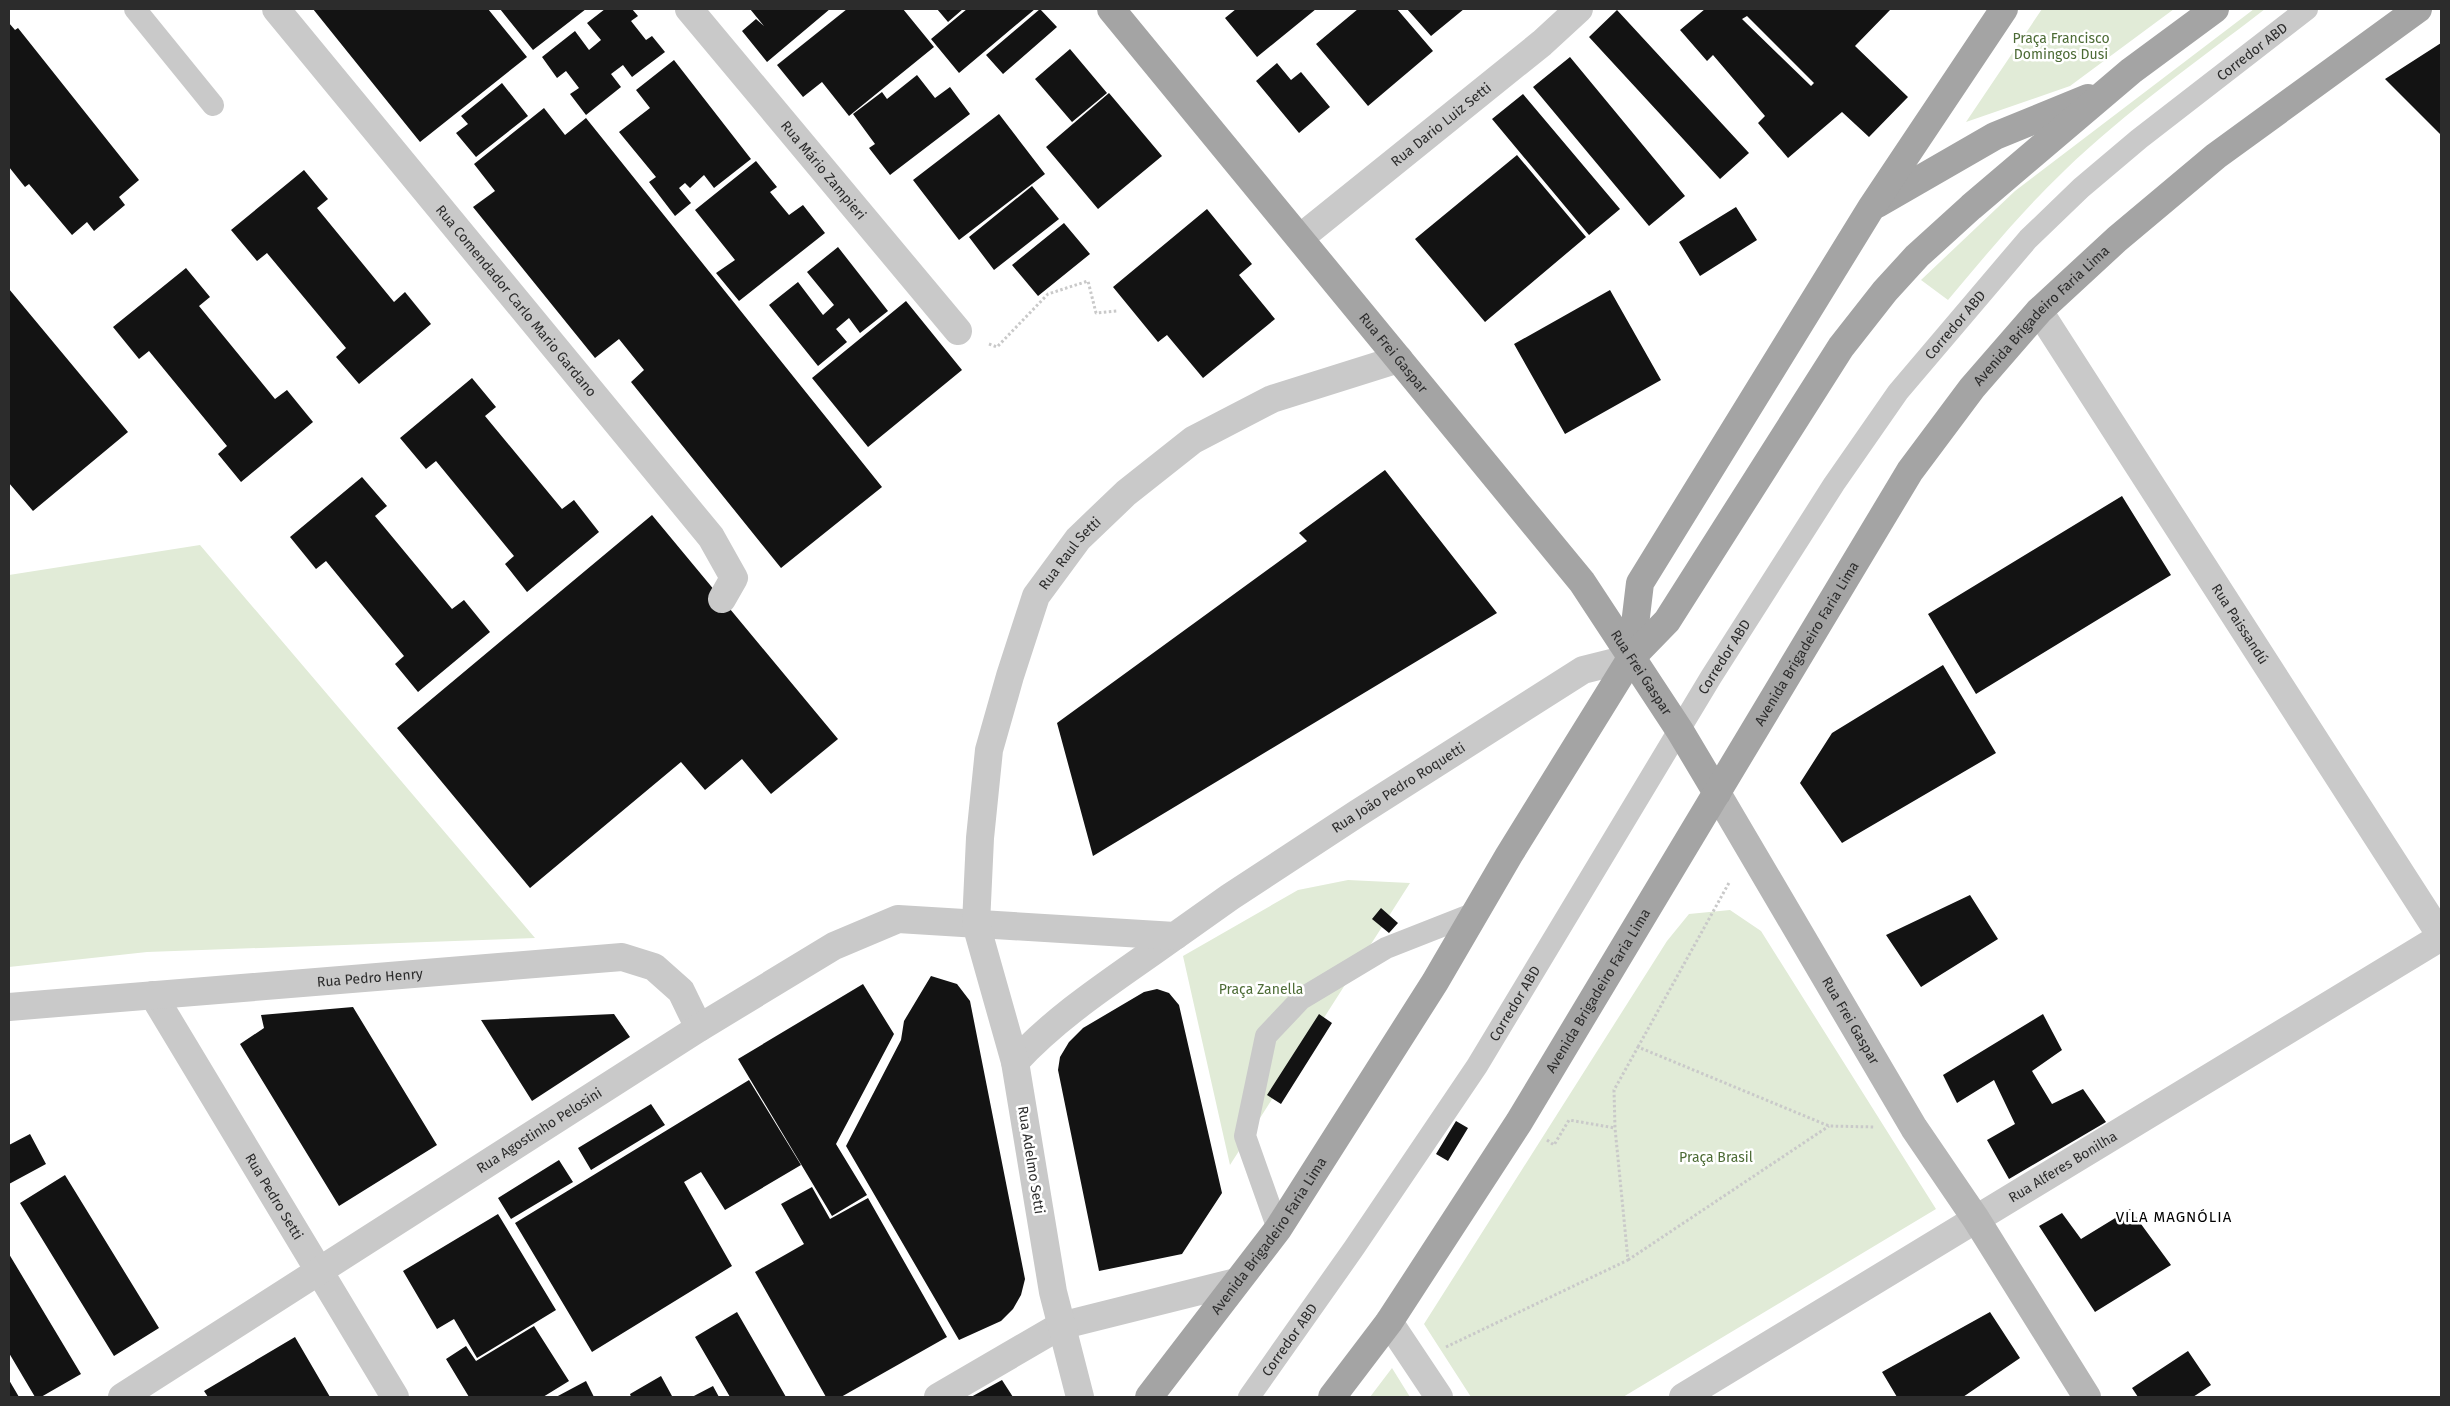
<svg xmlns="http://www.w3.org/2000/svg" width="2450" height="1406" font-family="'Fira Sans',sans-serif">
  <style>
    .green { fill: #e1ebd7 }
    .building { fill: #131313; fill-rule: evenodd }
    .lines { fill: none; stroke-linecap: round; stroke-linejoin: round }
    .path { stroke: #c9c9c9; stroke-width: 3; stroke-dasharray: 2.5 2.5; stroke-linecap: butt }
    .service { stroke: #c9c9c9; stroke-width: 22 }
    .minor { stroke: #c9c9c9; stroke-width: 28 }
    .secondary { stroke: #b6b6b6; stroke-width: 28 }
    .primary { stroke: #a4a4a4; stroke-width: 28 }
    .labels { text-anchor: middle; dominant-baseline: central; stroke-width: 5; stroke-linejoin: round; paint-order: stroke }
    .park-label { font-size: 14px; fill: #4c6b35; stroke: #fff }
    .street-label { font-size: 14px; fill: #2c2c2c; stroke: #fff }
    .neighbourhood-label { font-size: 15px; letter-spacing: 1px; fill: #000; stroke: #fff }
  </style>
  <rect width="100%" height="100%" fill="#fff"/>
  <path class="green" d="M2042 9H2174L2070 86 1966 122Z
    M2254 9H2265C2198 61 2126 111 2064 171 2022 211 1985 256 1948 300L1921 280 2015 191Z
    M200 545 535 938 147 952 9 967V575Z
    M1348 880 1410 883 1230 1165 1183 956 1298 890Z
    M1730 910 1761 931 1936 1209 1623 1397H1471L1424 1324 1667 941 1689 914Z
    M1392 1368 1410 1397H1370Z"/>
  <path class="building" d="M313 9H488L527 57 420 142Z
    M500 9H586L533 50Z
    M605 9H632L638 16 631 21 646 40 652 36 665 52 632 77 623 65 611 74 621 87 586 115 570 94 579 88 566 71 557 78 542 57 575 31 589 50 601 40 587 23Z
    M750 9H830L767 62 742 31 756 19 764 26Z
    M847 9H903L934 47 849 116 822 82 803 97 777 65Z
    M937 9H963L948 22Z
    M967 9H1035L959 73 931 39Z
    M1040 9 1057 27 1003 74 986 55Z
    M1236 9H1316L1257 57 1225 18Z
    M1358 9H1397L1433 51 1368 106 1316 44Z
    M1407 9H1464L1431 36Z
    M1705 9H1891L1855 46 1908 97 1869 137 1842 112 1788 158 1758 123 1765 116 1713 55 1707 61 1680 30ZM1747 16 1814 83 1811 86 1742 19Z
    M1617 10 1749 153 1720 179 1589 37Z
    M9 23 15 30 18 28 139 180 119 197 125 205 94 231 87 222 72 235 29 184 25 187 9 167Z
    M2441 43V135L2385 79Z
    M1070 49 1107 93 1072 122 1035 79Z
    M1570 57 1685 196 1649 226 1533 87Z
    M674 60 751 159 714 188 704 175 690 188 685 183 679 188 691 203 675 216 649 182 656 177 619 132 650 108 636 90Z
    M1277 63 1291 80 1301 72 1330 107 1299 133 1256 81Z
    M917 75 935 98 950 87 970 114 890 175 869 148 875 144 853 114 882 92 887 99Z
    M502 83 528 116 476 157 456 133 468 124 461 116Z
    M1109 93 1162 156 1098 209 1046 147Z
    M1523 94 1620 209 1589 235 1492 119Z
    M544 108 565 135 586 118 882 487 781 568 631 382 644 370 619 339 595 358 473 207 495 191 474 164Z
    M999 114 1045 174 959 240 913 180Z
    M1517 155 1586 237 1485 322 1415 239Z
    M756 161 777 187 770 192 789 215 803 205 825 233 739 301 716 273 735 260 695 210Z
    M304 170 328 199 317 208 394 302 405 292 431 324 359 384 336 357 346 348 267 253 257 261 231 230Z
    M1032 186 1059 219 994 270 969 237Z
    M1736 207 1757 240 1700 276 1679 242Z
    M1207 209 1252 264 1239 275 1275 319 1203 378 1167 335 1158 342 1113 287Z
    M1064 223 1090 254 1038 296 1012 265Z
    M838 247 888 311 860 333 849 318 836 329 847 342 818 366 769 305 798 282 823 315 834 305 807 272Z
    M186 268 210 297 199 306 275 399 287 390 313 422 241 482 218 454 227 446 149 351 139 359 113 327Z
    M9 289 128 432 33 511 9 483Z
    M1610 290 1661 380 1565 434 1514 344Z
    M906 301 962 370 868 447 812 378Z
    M472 378 496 407 485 416 562 509 574 500 599 532 527 592 505 564 514 556 436 461 426 469 400 438Z
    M1385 470 1497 613 1093 856 1057 723 1307 541 1299 533Z
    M362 477 387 506 375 516 452 609 464 600 490 632 418 692 395 664 404 656 326 561 316 569 290 537Z
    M2122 496 2171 575 1976 694 1928 614Z
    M652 515 838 739 771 794 742 759 705 790 681 762 530 888 397 728Z
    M1943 665 1996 753 1842 843 1800 783 1832 733Z
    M1970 895 1998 939 1921 987 1886 935Z
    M1381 908 1398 923 1389 933 1372 919Z
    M931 976 957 984 970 1001 1025 1279 1021 1295 1013 1309 1001 1321 959 1340 846 1146 901 1040 904 1021Z
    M863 984 894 1034 836 1144 867 1195 832 1216 738 1059Z
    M1157 989 1169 993 1179 1005 1222 1193 1182 1254 1099 1271 1058 1070 1060 1057 1069 1042 1083 1028 1144 992Z
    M353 1007 437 1145 339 1206 240 1044 264 1028 261 1015Z
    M614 1014 630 1037 532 1101 481 1020Z
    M1319 1014 1332 1023 1281 1104 1267 1095Z
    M2043 1014 2062 1050 2032 1071 2052 1104 2083 1089 2106 1122 2009 1179 1987 1140 2015 1124 1994 1080 1957 1103 1943 1075Z
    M749 1080 801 1165 725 1210 701 1172 684 1182 732 1266 592 1352 515 1223Z
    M651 1104 665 1125 591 1170 578 1148Z
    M1456 1121 1468 1128 1448 1161 1436 1154Z
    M30 1134 46 1164 9 1184V1145Z
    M559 1160 573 1182 511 1219 498 1198Z
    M65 1175 159 1328 114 1356 20 1203Z
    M812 1187 830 1219 868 1198 947 1337 841 1397H826L755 1272 804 1244 781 1204Z
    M2130 1209 2171 1265 2095 1312 2039 1226 2062 1213 2081 1239Z
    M498 1214 556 1310 477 1358 454 1319 437 1329 403 1271Z
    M9 1254 81 1374 41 1397H35L9 1353Z
    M737 1312 786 1397H730L695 1337Z
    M1990 1312 2020 1358 1963 1397H1897L1882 1372Z
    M534 1326 569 1381 543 1397H469L446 1359 466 1346 476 1361Z
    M295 1337 330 1397H208L204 1391Z
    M2188 1351 2211 1385 2193 1397H2138L2132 1388Z
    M661 1376 672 1396 631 1397 630 1394Z
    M9 1380 19 1397H9Z
    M1002 1380 1013 1397H971Z
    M586 1381 594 1397H556Z
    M713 1386 719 1397H692Z"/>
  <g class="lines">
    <path class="path" d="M989 344 997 347 1048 294 1088 281 1096 313 1117 311
      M1638 1047 1730 881
      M1547 1140 1554 1145 1569 1120 1615 1128
      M1628 1260 1829 1126
      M1446 1347 1628 1260 1615 1128 1614 1090 1638 1047 1829 1126 1874 1127"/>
    <g class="service">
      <path d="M135 9 213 105"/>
      <path d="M1278 1229 1245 1136 1266 1036 1301 999 1386 948 1475 913"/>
      <path id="s1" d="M1249 1397 1354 1248 1477 1066 1711 677 1834 484 1898 392 2028 239 2081 188 2139 139 2307 9"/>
    </g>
    <g class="minor">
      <path id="s2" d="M276 9 711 537 734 578 722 599"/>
      <path id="s3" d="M689 9 958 331"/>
      <path id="s4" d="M1300 238 1542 43 1579 9"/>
      <path id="s5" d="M2039 311 2441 936"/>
      <path id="s6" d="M153 995 395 1397"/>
      <path id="s7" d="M9 1007 622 957 654 967 681 991 699 1028"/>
      <path d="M1015 1062C1061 1012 1120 976 1175 936"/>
      <path d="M1389 1322 1439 1397"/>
      <path id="s8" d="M122 1397 699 1028 834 946 898 919 1175 936 1230 897 1358 813 1583 670 1631 658"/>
      <path d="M938 1397 1060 1326 1236 1282"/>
      <path id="s9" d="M1080 1397 1053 1292 1015 1062 976 924 980 838 989 750 1010 676 1036 596 1078 539 1126 493 1193 440 1272 399 1399 359"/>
      <path id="s10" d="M1683 1397 2441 937"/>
    </g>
    <path class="secondary" id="s11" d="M1717 793 1914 1128 1976 1219 2087 1397"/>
    <g class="primary">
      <path id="s12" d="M1111 9 1582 582 1680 731 1717 793"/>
      <path d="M1877 204 1995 136 2088 98"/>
      <path d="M1631 658 1640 583 1871 208 2004 9"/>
      <path id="s13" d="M1149 1397 1278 1229 1435 982 1509 855 1631 658 1667 621 1841 347 1885 291 1917 256 1971 207 2131 71 2215 9"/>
      <path id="s14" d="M1332 1397 1389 1322 1519 1122 1910 471 1972 388 2039 311 2117 239 2216 156 2418 9"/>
    </g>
  </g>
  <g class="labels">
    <g class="park-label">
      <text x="2061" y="38">Praça Francisco<tspan x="2061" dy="16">Domingos Dusi</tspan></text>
      <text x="1261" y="989">Praça Zanella</text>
      <text x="1716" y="1157">Praça Brasil</text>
    </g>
    <g class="street-label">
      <text stroke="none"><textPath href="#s1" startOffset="1690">Corredor ABD</textPath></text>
      <text stroke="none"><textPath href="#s4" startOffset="181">Rua Dario Luiz Setti</textPath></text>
      <text stroke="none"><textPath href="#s3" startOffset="210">Rua Mário Zampieri</textPath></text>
      <text stroke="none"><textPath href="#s2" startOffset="378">Rua Comendador Carlo Mario Gardano</textPath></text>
      <text stroke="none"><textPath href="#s14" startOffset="1296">Avenida Brigadeiro Faria Lima</textPath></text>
      <text stroke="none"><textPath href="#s1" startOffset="1285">Corredor ABD</textPath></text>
      <text stroke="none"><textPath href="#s12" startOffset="445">Rua Frei Gaspar</textPath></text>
      <text stroke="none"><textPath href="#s9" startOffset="875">Rua Raul Setti</textPath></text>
      <text stroke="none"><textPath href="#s5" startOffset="372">Rua Paissandú</textPath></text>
      <text stroke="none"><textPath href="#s14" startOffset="891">Avenida Brigadeiro Faria Lima</textPath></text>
      <text stroke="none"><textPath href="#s1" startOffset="880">Corredor ABD</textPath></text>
      <text stroke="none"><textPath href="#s12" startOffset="850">Rua Frei Gaspar</textPath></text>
      <text stroke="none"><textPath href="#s8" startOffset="1458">Rua João Pedro Roquetti</textPath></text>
      <text stroke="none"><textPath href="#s7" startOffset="362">Rua Pedro Henry</textPath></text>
      <text stroke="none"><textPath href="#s14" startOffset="486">Avenida Brigadeiro Faria Lima</textPath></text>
      <text stroke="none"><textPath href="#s1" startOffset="475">Corredor ABD</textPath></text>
      <text stroke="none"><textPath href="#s11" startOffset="264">Rua Frei Gaspar</textPath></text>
      <text stroke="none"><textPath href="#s8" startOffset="495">Rua Agostinho Pelosini</textPath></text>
      <text transform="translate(1031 1160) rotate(81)">Rua Adelmo Setti</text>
      <text stroke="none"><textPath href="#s10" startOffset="444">Rua Alferes Bonilha</textPath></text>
      <text stroke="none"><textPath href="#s6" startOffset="235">Rua Pedro Setti</textPath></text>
      <text stroke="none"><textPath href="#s13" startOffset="201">Avenida Brigadeiro Faria Lima</textPath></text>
      <text stroke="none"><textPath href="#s1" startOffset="70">Corredor ABD</textPath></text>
    </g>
    <g class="neighbourhood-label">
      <text x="2174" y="1217">VILA MAGNÓLIA</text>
    </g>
  </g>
  <rect width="2450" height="1406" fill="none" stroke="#2c2c2c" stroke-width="20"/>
</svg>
